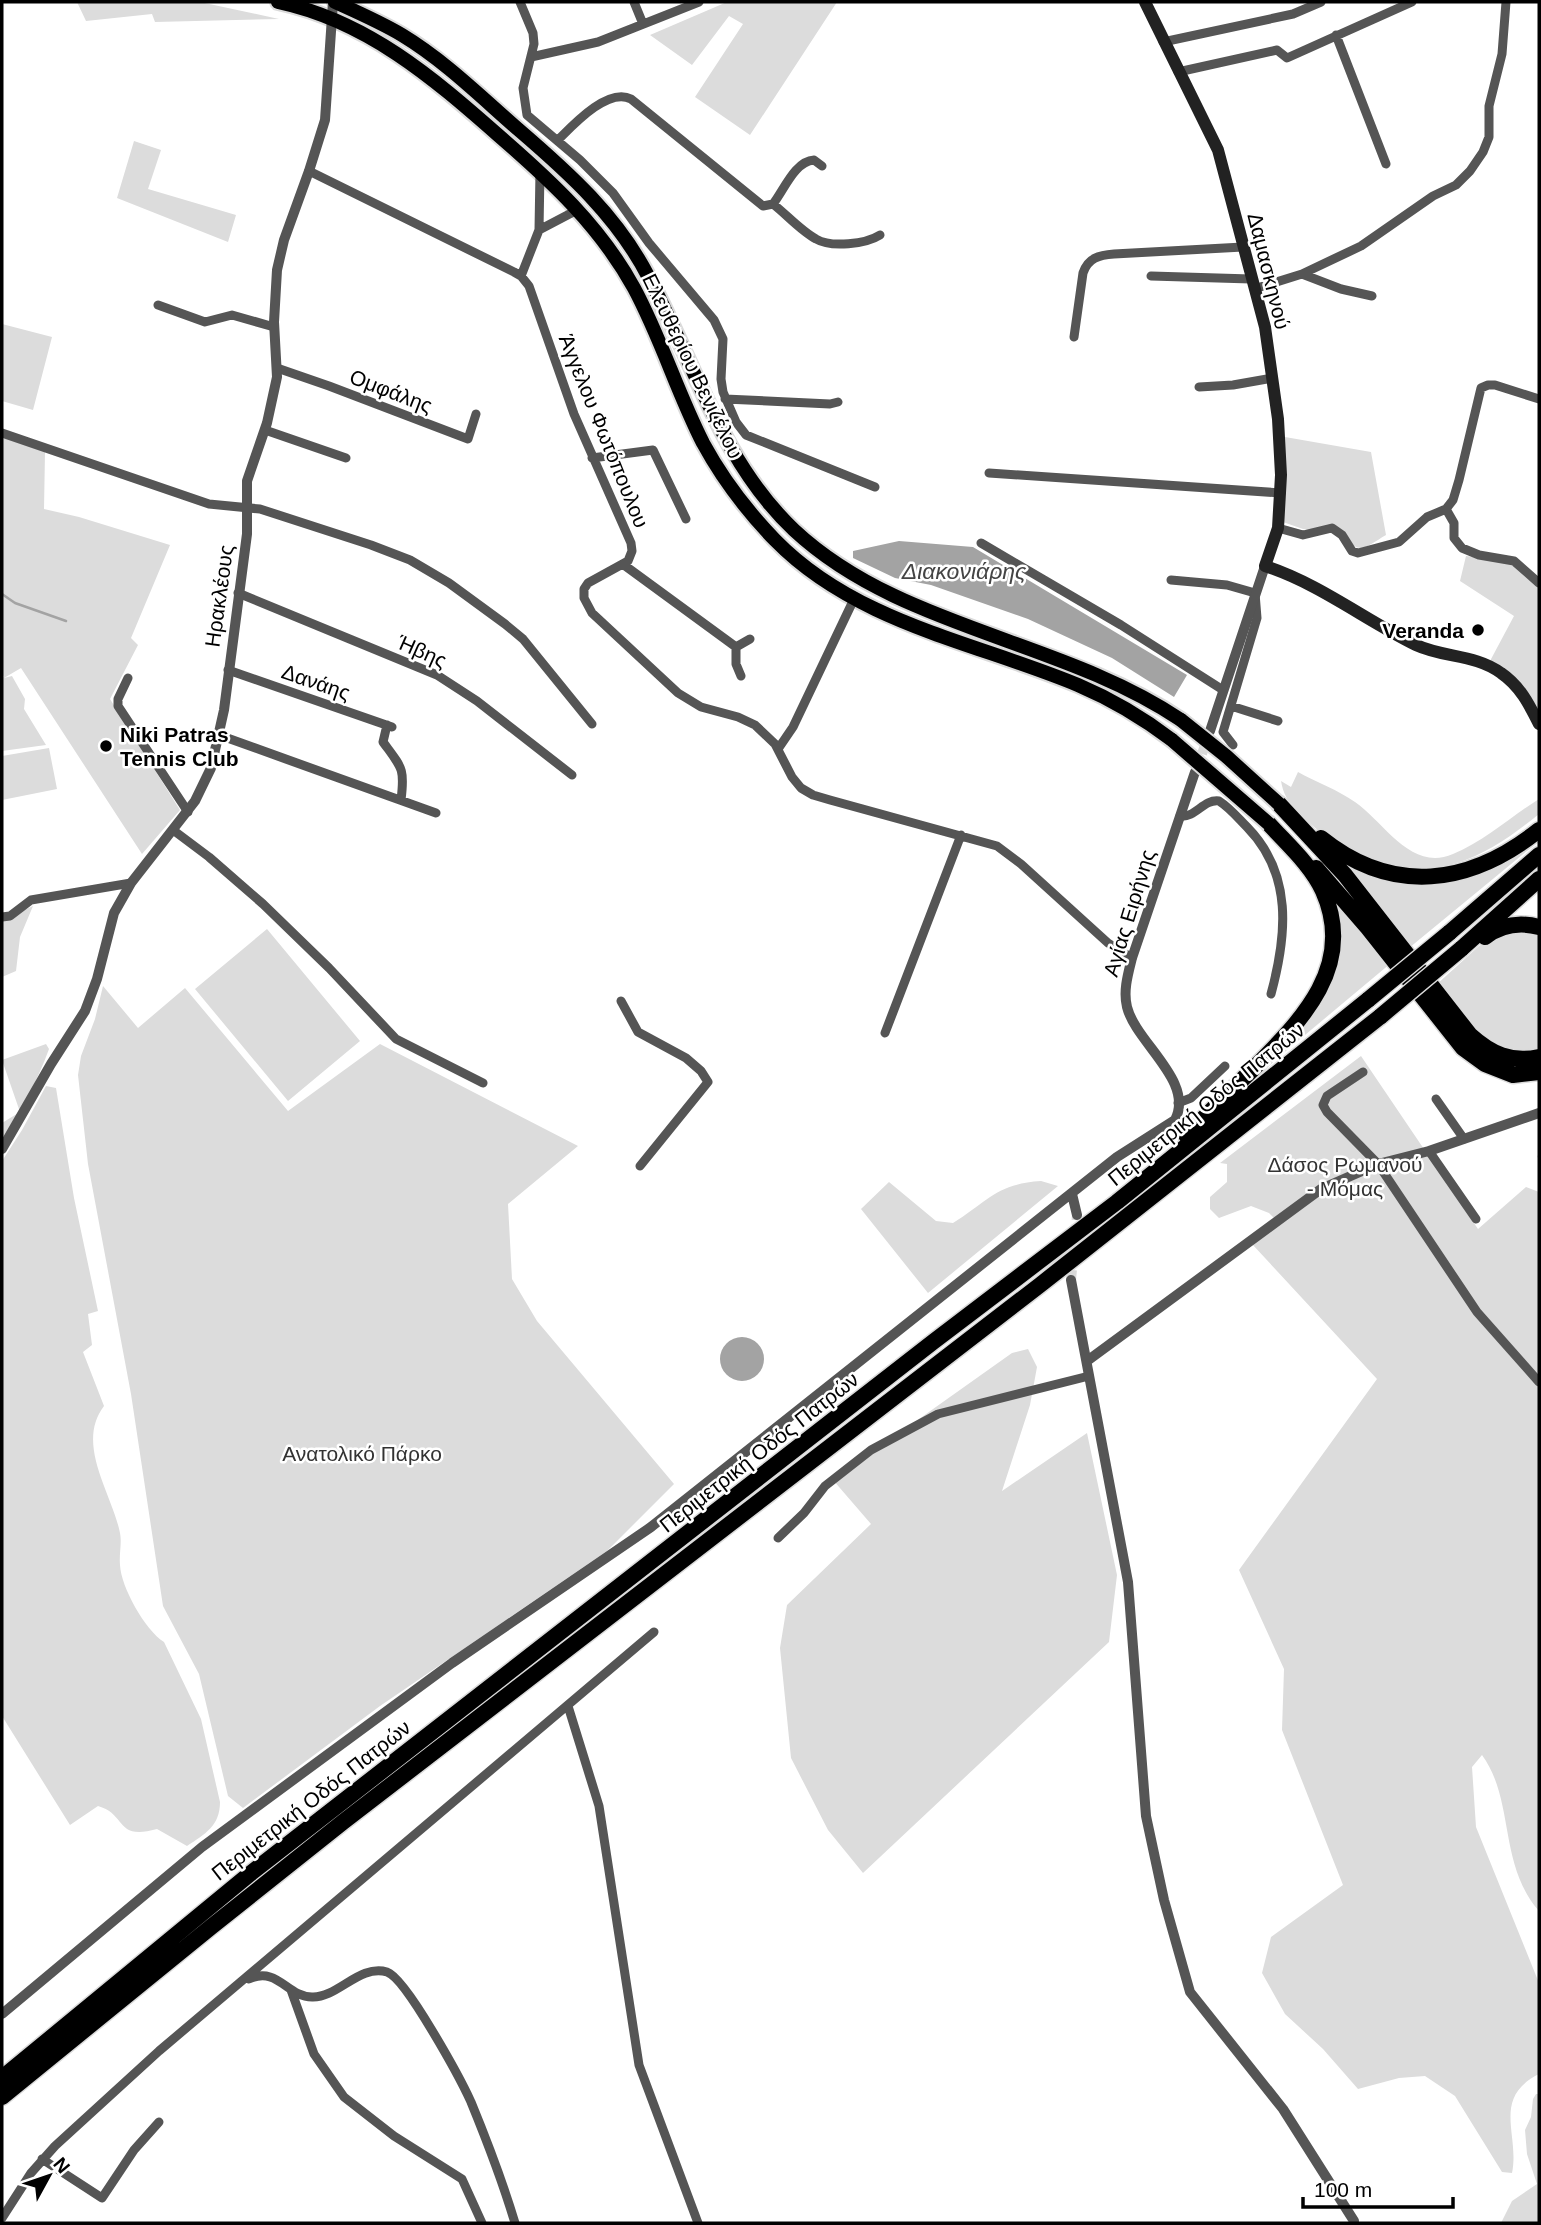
<svg xmlns="http://www.w3.org/2000/svg" width="1541" height="2225" font-family="Arial,sans-serif">
  <style>
    .green { fill: #dcdcdc }
    .water { fill: #a3a3a3 }
    .lines { fill: none; stroke-linecap: round; stroke-linejoin: round }
    .stream { stroke: #a3a3a3; stroke-width: 2.5 }
    .tertiary-tunnel { stroke: #d9d9d9; stroke-width: 10; stroke-dasharray: 10 5; stroke-linecap: butt }
    .primary-casing { stroke: #dbdbdb; stroke-width: 18 }
    .motorway-casing { stroke: #dbdbdb; stroke-width: 19 }
    .minor { stroke: #555; stroke-width: 9 }
    .tertiary { stroke: #555; stroke-width: 10 }
    .secondary { stroke: #222; stroke-width: 12 }
    .primary { stroke: #000; stroke-width: 14 }
    .motorway { stroke: #000; stroke-width: 16 }
    .primary-bridge-casing { stroke: #dbdbdb; stroke-width: 18; stroke-linecap: butt }
    .motorway-bridge-casing { stroke: #dbdbdb; stroke-width: 19; stroke-linecap: butt }
    .primary-bridge { stroke: #000; stroke-width: 14 }
    .motorway-bridge { stroke: #000; stroke-width: 16 }
    .poi-dot { fill: #000; stroke: #fff; stroke-width: 2.5 }
    .labels { text-anchor: middle; dominant-baseline: central; stroke-width: 5; stroke-linejoin: round; paint-order: stroke }
    .street-label { font-size: 21px; fill: #000; stroke: #fff }
    .poi-label { font-size: 21px; font-weight: bold; fill: #000; stroke: #fff; text-anchor: end }
    .park-label { font-size: 21px; fill: #333; stroke: #fff }
    .water-label { font-size: 23px; font-style: italic; fill: #444; stroke: #fff }
  </style>
  <rect width="100%" height="100%" fill="#fff"/>
  <path class="green" d="M77 2H200L279 19 155 22 152 14 86 21Z
    M727 2H837L750 135 695 97 743 24 729 16 692 65 650 35Z
    M134 141 161 150 148 189 236 215 228 242 117 198Z
    M2 324 52 337 33 410 2 401Z
    M6 437 45 452 44 509 79 517 170 545 131 638 138 645 110 699 180 810 142 854 21 668 4 678 12 676 25 699 24 709 46 745 2 751V676L4 677 2 674V439Z
    M1285 437 1371 452 1386 535C1367 546 1358 558 1345 534L1303 529 1283 522Z
    M1466 556 1509 561 1539 586V716L1490 661 1514 616 1460 581Z
    M49 748 57 789 2 800V756Z
    M1298 772C1316 782 1338 790 1355 802 1385 823 1411 872 1453 854 1485 841 1510 817 1539 799V814C1514 834 1487 854 1456 863 1410 877 1355 861 1319 831 1301 816 1285 805 1281 781L1291 787Z
    M1539 837V841L1409 948 1337 858C1414 905 1471 888 1539 837Z
    M1331 897 1391 963 1250 1081 1304 1026 1320 1006 1327 992 1336 964Z
    M33 906 20 937 16 971 2 977V920Z
    M267 929 360 1041 288 1101 195 989Z
    M1508 930 1539 933V1050L1514 1053 1486 1042 1436 985 1479 946Z
    M103 986 138 1028 185 988 288 1111 380 1044 578 1146 508 1204 512 1279 537 1321 674 1484 607 1551 380 1706 243 1808 228 1796 199 1674 163 1606 131 1394 88 1164 78 1075 81 1056 95 1019Z
    M46 1044 49 1049C37 1082 21 1111 2 1141V1123L20 1112 2 1060Z
    M1361 1056 1478 1229 1526 1187 1539 1192V1911C1498 1864 1515 1800 1482 1755L1472 1767 1476 1827 1539 1983V2074C1491 2098 1520 2135 1512 2173L1502 2172 1455 2096 1425 2076 1399 2078 1358 2089 1323 2049 1285 2014 1262 1973 1271 1937 1343 1885 1282 1730 1284 1669 1239 1570 1377 1379 1252 1244 1280 1224 1269 1213 1251 1206 1219 1218 1210 1209V1197L1227 1182V1164L1220 1163Z
    M46 1086 56 1088 74 1198 98 1311 88 1314 92 1345 83 1352 104 1406C75 1444 112 1493 120 1533 122 1543 119 1554 120 1565 121 1587 145 1630 164 1642L201 1719 220 1802C220 1826 205 1834 187 1846L157 1829C115 1841 127 1814 98 1806L70 1825 2 1716V1161L22 1130Z
    M1041 1181 1058 1186 928 1293 861 1209 889 1182 936 1221 953 1223C988 1201 996 1184 1041 1181Z
    M1028 1349 1037 1367 1030 1405 1002 1491 1087 1433 1117 1575 1109 1642 863 1873 828 1830 791 1758 780 1648 787 1605 871 1524 833 1480 1012 1353Z
    M1536 2094H1539V2223H1501L1512 2201 1537 2184 1527 2154 1525 2130 1531 2117 1533 2099Z"/>
  <path class="water" d="M899 541 973 547 1187 675 1174 697 1112 658 1028 619 931 585 895 578 853 558V551Z
    M720 1359a22 22 0 1 1 44 0a22 22 0 1 1-44 0Z"/>
  <g class="lines">
    <path class="stream" d="M2 594 15 603 66 621
      M1539 1156V1157"/>
    <path class="tertiary-tunnel" d="M1197 768 1209 734
      M1071 1280 1077 1215"/>
    <g class="primary-casing">
      <path id="primary" d="M278 2C367 21 432 77 498 135 551 181 600 226 634 288 661 338 677 392 703 443 722 478 747 511 775 540 856 623 975 642 1078 685 1111 699 1143 718 1172 740
        M335 2C357 12 380 22 402 35 445 61 481 97 519 130 569 173 617 216 648 276 694 362 721 461 794 530 900 629 1061 639 1181 720"/>
    </g>
    <g class="motorway-casing">
      <path id="motorway" d="M1279 804 1345 875 1470 1035C1491 1054 1511 1063 1539 1057
        M1321 838C1393 896 1470 885 1539 830
        M1316 868 1368 928 1463 1048 1485 1064 1513 1075 1539 1072
        M1449 933 1539 855
        M1485 937C1501 925 1520 922 1539 927
        M1461 949 1539 879
        M1186 1135C1209 1114 1229 1092 1251 1071 1300 1022 1357 967 1323 891 1311 865 1288 845 1269 824
        M2 2078 251 1873 933 1342 1117 1202 1369 999
        M2 2097 211 1927 343 1822 1040 1285 1381 1016"/>
    </g>
    <path class="minor" d="M520 2 533 33 534 44 523 88 527 115
      M634 2 643 24
      M1336 35 1386 164
      M1163 42 1293 14 1321 2
      M531 57 598 42 699 2
      M1178 72 1277 50 1287 58 1412 2
      M527 115 580 160 613 193 649 243 714 320 723 339 721 379 723 392 736 422 746 435 875 487
      M558 140C573 125 608 87 631 99L763 206 773 204C784 190 795 161 814 160L822 166
      M309 171 514 272 521 276 529 286 574 414 631 543 632 551 628 561 588 583 584 589V598L592 613 678 693 701 707 738 717 755 725 775 744 792 777 801 788 813 795 830 800 997 846 1021 864 1108 943 1132 958
      M773 204C787 215 801 231 816 239 831 248 866 244 880 235
      M539 230 579 209
      M1302 274 1361 246 1433 196 1456 185 1470 171 1483 152 1489 137V106L1502 54 1506 2
      M521 276 539 230 540 171
      M1151 276 1251 279
      M1254 289 1302 274 1341 289 1372 296
      M158 305 205 322 232 315 274 327
      M1074 337 1083 273C1088 258 1099 255 1114 254L1243 247
      M277 368 329 386 468 439 476 414
      M1199 387 1233 385 1273 378
      M725 399 830 404 838 402
      M265 430 346 458
      M2 433 209 504 260 509 371 545 410 560 449 583 505 624 523 639 592 724
      M592 458 653 450 686 519
      M989 473 1281 493
      M1446 509 1453 500 1459 480 1481 388 1488 385H1495L1539 399
      M1446 509 1454 523V538L1462 548 1479 555 1514 561 1539 583
      M1278 528 1303 535 1332 528 1342 535 1352 551 1358 553 1399 542 1427 517 1446 509
      M981 543 1121 625 1223 690
      M624 565 736 647
      M1171 580 1227 585 1255 593 1257 618 1223 732 1233 745
      M238 593 437 675 477 701 572 775
      M736 647V664L741 676
      M736 647 750 639
      M228 670 392 727
      M128 678 118 699V706L188 812
      M1231 706 1278 721
      M387 725 383 742C402 768 405 768 401 800
      M219 735 436 813
      M778 749 793 727 854 599
      M1180 816C1196 818 1203 799 1219 801 1230 808 1238 818 1247 827 1293 874 1287 935 1271 994
      M173 830 209 857 263 904 329 968 396 1039 483 1083
      M2 917 10 916 31 900 131 883
      M621 1001 638 1032 686 1058 701 1071 708 1082 640 1166
      M885 1033 961 835
      M1363 1072 1327 1096 1323 1105 1327 1112 1378 1164 1477 1312 1539 1382
      M1436 1099 1464 1139
      M1178 1103 1191 1098 1225 1066
      M1429 1151 1476 1219
      M778 1538 804 1513 825 1486 871 1450 938 1414 1089 1376
      M568 1706 599 1806 639 2065 698 2223
      M249 1979C278 1966 287 1997 312 1997 338 1998 359 1964 387 1972 406 1978 461 2080 471 2102 487 2141 503 2183 515 2223
      M291 1990 314 2054 344 2097 394 2136 462 2179 482 2223
      M42 2159 102 2198 134 2150 159 2122
      M2 2218 31 2173 55 2146 159 2051 654 1632"/>
    <path class="tertiary" d="M1210 731 1265 566
      M2 1149 51 1064 85 1011 97 979 114 913 131 883 195 801 211 768 224 710 247 534V481L267 423 277 377 274 322 277 270 284 240 309 171 325 120 333 2
      M1072 1194 1077 1215
      M1071 1280 1128 1582 1146 1816 1164 1900 1190 1992 1283 2109 1354 2221
      M1087 1361 1321 1189 1378 1164 1429 1151 1539 1113
      M2 2014 202 1847 452 1663 651 1527 1117 1157 1175 1120C1195 1081 1136 1043 1127 1007 1123 991 1128 974 1132 958L1195 772"/>
    <path class="secondary" d="M1145 2 1218 150 1265 327 1278 419 1281 475 1278 528 1265 566C1320 584 1365 620 1416 645 1444 658 1475 654 1501 673 1520 686 1529 704 1539 724"/>
    <use href="#primary" class="primary"/>
    <use href="#motorway" class="motorway"/>
    <g class="primary-bridge-casing">
      <path id="primary-bridge" d="M1181 720 1226 756 1279 804
        M1172 740 1269 824"/>
    </g>
    <g class="motorway-bridge-casing">
      <path id="motorway-bridge" d="M1369 999 1449 933
        M1381 1016 1461 949"/>
    </g>
    <use href="#primary-bridge" class="primary-bridge"/>
    <use href="#motorway-bridge" class="motorway-bridge"/>
  </g>
  <g class="poi-dot">
    <circle cx="1478" cy="630" r="7"/>
    <circle cx="106" cy="746" r="7"/>
  </g>
  <g class="labels">
    <g class="street-label">
      <text transform="translate(1269 271) rotate(76)">Δαμασκηνού</text>
      <text transform="translate(693 366) rotate(64)">Ελευθερίου Βενιζέλου</text>
      <text transform="translate(391 391) rotate(21)">Ομφάλης</text>
      <text transform="translate(604 431) rotate(68)">Άγγελου Φωτόπουλου</text>
      <text transform="translate(219 596) rotate(-82)">Ηρακλέους</text>
      <text transform="translate(422 651) rotate(24)">Ήβης</text>
      <text transform="translate(316 682) rotate(19)">Δανάης</text>
      <text transform="translate(1129 913) rotate(-73)">Αγίας Ειρήνης</text>
      <text transform="translate(1206 1104) rotate(-39)">Περιμετρική Οδός Πατρών</text>
      <text transform="translate(759 1452) rotate(-38)">Περιμετρική Οδός Πατρών</text>
      <text transform="translate(311 1800) rotate(-38)">Περιμετρική Οδός Πατρών</text>
    </g>
    <g class="poi-label">
      <text x="1464" y="630">Veranda</text>
      <text x="120" y="734" text-anchor="start">Niki Patras<tspan x="120" dy="24">Tennis Club</tspan></text>
    </g>
    <g class="park-label">
      <text x="1345" y="1164">Δάσος Ρωμανού<tspan x="1345" dy="24">- Μόμας</tspan></text>
      <text x="362" y="1453">Ανατολικό Πάρκο</text>
    </g>
    <g class="water-label">
      <text x="964" y="571">Διακονιάρης</text>
    </g>
  </g>
  <rect width="1541" height="2225" fill="none" stroke="#000000" stroke-width="7"/>
  <g transform="translate(49 2176) rotate(50)" stroke="#ffffff" stroke-width="5" paint-order="stroke">
  <path d="M0-5L12 26L0 18L-12 26Z" fill="#000000"/>
  <text y="-10" font-size="19" font-weight="bold" text-anchor="middle" fill="#000000">N</text>
  </g>
  <path d="M1303 2197v10h150v-10" fill="none" stroke="#000000" stroke-width="3.5"/>
  <text x="1314" y="2197" font-size="21" fill="#000000" stroke="#ffffff" stroke-width="5" paint-order="stroke">100 m</text>
</svg>
